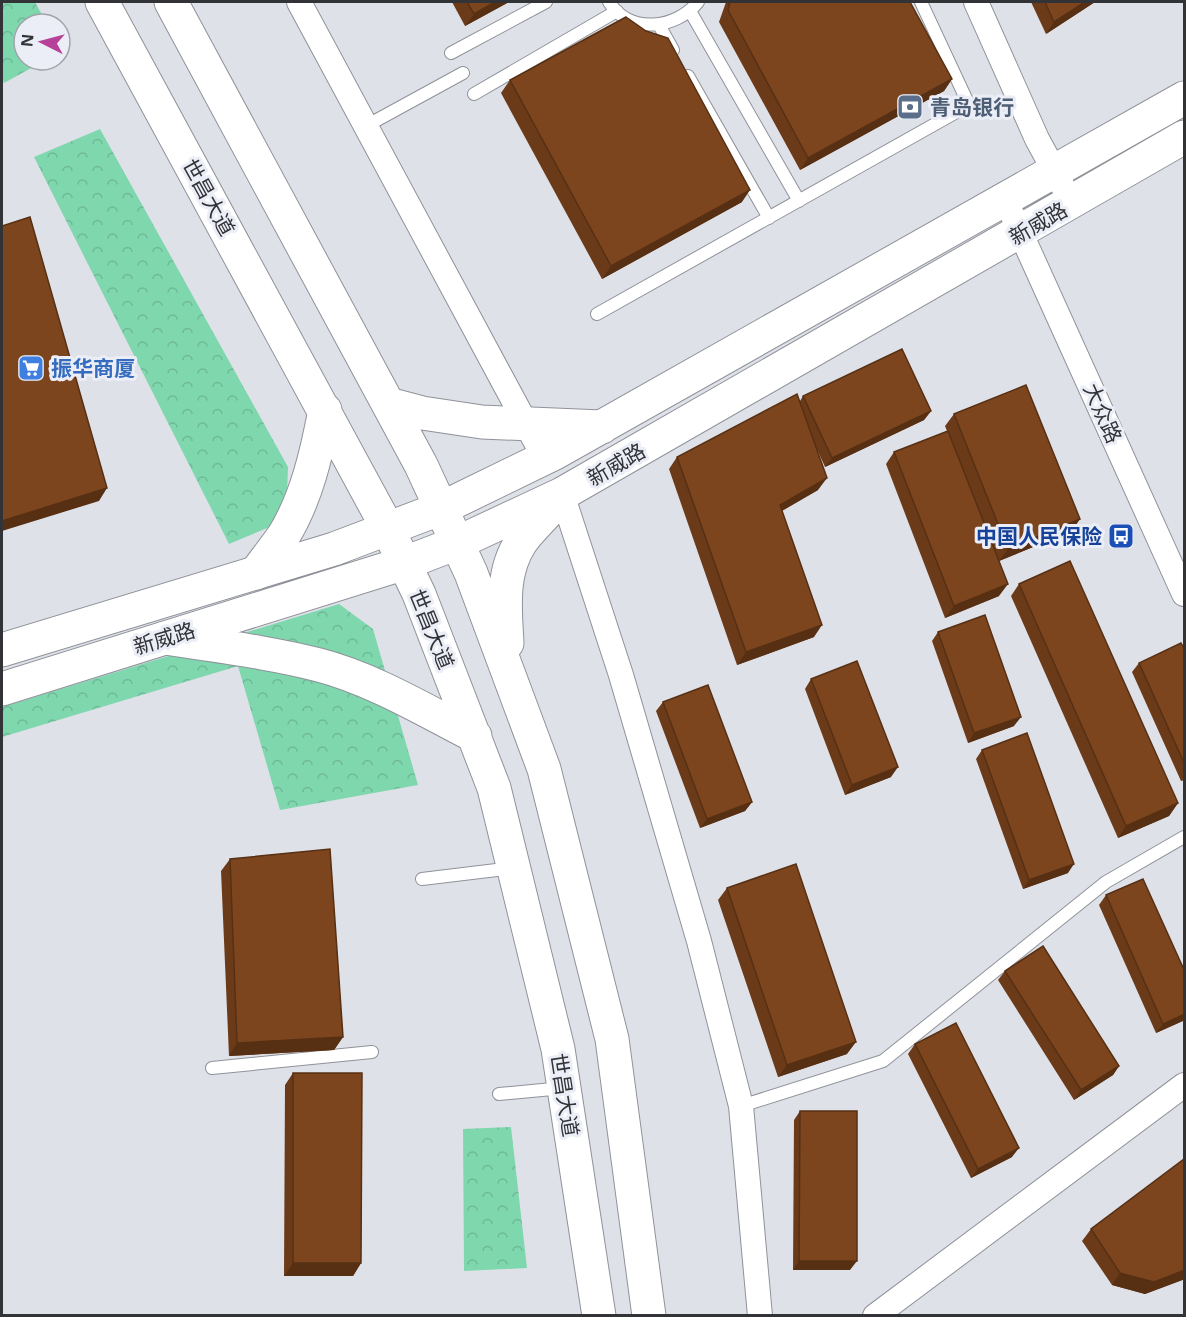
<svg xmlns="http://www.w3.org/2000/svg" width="1186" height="1317" font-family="'Noto Sans','Noto Sans SC',sans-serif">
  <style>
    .forest { fill: url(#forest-crowns) }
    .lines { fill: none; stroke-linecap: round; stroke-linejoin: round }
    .lane-casing { stroke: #8f9299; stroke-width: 14 }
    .street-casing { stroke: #8f9299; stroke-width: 26 }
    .secondary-casing { stroke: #8f9299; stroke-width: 35 }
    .primary-casing { stroke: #8f9299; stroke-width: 35 }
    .lane { stroke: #fff; stroke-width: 12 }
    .street { stroke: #fff; stroke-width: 24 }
    .secondary { stroke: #fff; stroke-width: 33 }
    .primary { stroke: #fff; stroke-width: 33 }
    .wall { fill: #6b3b19 }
    .shaded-wall { fill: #573014 }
    .building { fill: #7c451d; stroke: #573014; stroke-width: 1.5 }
    .labels { text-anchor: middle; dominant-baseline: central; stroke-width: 6; stroke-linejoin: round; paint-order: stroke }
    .service-label { font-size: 21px; font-weight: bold; fill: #4e5e75; stroke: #eceef7; text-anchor: start }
    .street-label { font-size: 21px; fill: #323336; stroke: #eceef7 }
    .shop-label { font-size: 21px; font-weight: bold; fill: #366cbe; stroke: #eceef7; text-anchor: start }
    .transit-label { font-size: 21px; font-weight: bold; fill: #164399; stroke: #eceef7; text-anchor: end }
  </style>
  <defs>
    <pattern id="forest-crowns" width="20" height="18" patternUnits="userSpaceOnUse" patternTransform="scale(1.5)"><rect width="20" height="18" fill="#7fd7ae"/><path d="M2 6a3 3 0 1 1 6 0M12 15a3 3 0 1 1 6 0" fill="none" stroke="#6eb996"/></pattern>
  </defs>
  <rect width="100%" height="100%" fill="#dfe1e9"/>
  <path class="forest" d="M2 2H35L47 24H24V60H46L4 83 2 77Z
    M100 129 288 467 286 520 229 544 34 157Z
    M339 604 373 629 418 785 280 810 238 666 2 737V707Z
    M511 1127 527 1268 464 1271 463 1129Z"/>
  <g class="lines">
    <g class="lane-casing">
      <path id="lane" d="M609 2C630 35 676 29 698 2
        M690 11 799 201
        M659 25 673 50
        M451 53 546 2
        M688 76 769 218
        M474 94 617 11
        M366 126 463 73
        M597 314 969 105 921 2
        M422 879 513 868
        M212 1068 372 1052
        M499 1094 563 1088
        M741 1106 883 1061 1106 882 1184 837"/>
    </g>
    <g class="street-casing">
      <path id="street" d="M299 2 545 459
        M976 2 1037 139 1062 185
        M1013 216 1184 594
        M562 494 621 675 699 941 741 1106 760 1316
        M875 1316 1184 1085"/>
    </g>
    <g class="secondary-casing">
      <path id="secondary" d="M2 650 334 549 442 508
        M2 689 405 563"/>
    </g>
    <g class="primary-casing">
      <path id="primary" d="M102 2 388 529 419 594 494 788 558 1049 599 1316
        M171 2 421 465 471 573 544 769 612 1039 649 1316
        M388 404 422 413 482 422 602 427
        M442 508 555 453 1184 98
        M405 563 457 543 562 494 1184 137
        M256 573C265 560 275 548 284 535 307 497 317 452 325 410
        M165 638C216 646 269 652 319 665 373 679 426 711 475 736
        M507 643C505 608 501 572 521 542 530 529 545 516 555 503"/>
    </g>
    <use href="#lane" class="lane"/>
    <use href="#street" class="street"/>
    <use href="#secondary" class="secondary"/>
    <use href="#primary" class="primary"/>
  </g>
  <path class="wall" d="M452 2H509L465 26Z
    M726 2H910L952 79 944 91 800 170 719 22Z
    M1031 2H1095L1046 34Z
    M510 80 742 202 602 279 501 93Z
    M803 396 931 411 924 420 825 467 816 447 818 490 782 511 814 637 737 665 669 469 677 457 800 401Z
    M954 414 1072 531 999 561V596L945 618 886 464 894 452 947 431 945 426Z
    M1019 584 1178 803 1169 816 1118 838 1011 596Z
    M938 632 1014 726 968 743 932 641Z
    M1185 650V780L1181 781 1132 672 1139 663Z
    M811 679 891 777 845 795 805 689Z
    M663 702 752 802 745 811 700 828 656 711Z
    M982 750 1068 873 1023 889 976 759Z
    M230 859 343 1037 334 1050 229 1056 221 871Z
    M727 888 847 1054 778 1077 718 900Z
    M1106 895 1185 1020 1156 1033 1099 905Z
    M1005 971 1119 1066 1113 1075 1074 1100 998 980Z
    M915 1044 1012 1157 971 1178 908 1054Z
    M293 1073 361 1263 353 1276H284L285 1085Z
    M800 1111 850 1270H793L794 1120Z
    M1185 1159V1279L1145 1294 1112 1285 1082 1241 1091 1229Z"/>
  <path class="shaded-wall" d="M495 2H509L465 26 474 14Z
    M1085 2H1095L1046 34 1054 22Z
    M952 79 944 91 800 170 808 158Z
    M750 190 742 202 602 279 611 266Z
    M931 411 924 420 825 467 832 458Z
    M827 478 818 490 771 517 780 505Z
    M107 488 99 501 2 531V521Z
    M1080 519 1072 531 999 561 1008 549Z
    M1008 584 999 596 945 618 954 606Z
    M822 625 814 637 737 665 746 652Z
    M1021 717 1014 726 968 743 974 733Z
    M898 767 891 777 845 795 852 785Z
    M752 802 745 811 700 828 707 819Z
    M1178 803 1169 816 1118 838 1126 826Z
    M1074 864 1068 873 1023 889 1029 880Z
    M1185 1014V1020L1156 1033 1163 1024Z
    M343 1037 334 1050 229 1056 237 1043Z
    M856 1042 847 1054 778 1077 787 1065Z
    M1119 1066 1113 1075 1074 1100 1081 1090Z
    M1019 1148 1012 1157 971 1178 978 1169Z
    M799 1261H857L850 1270H793Z
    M293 1263H361L353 1276H284Z
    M1185 1270V1279L1145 1294 1112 1285 1120 1273Z"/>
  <path class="building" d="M467 2H495L474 14Z
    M730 2H910L952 79 808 158 728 10Z
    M1045 2H1085L1054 22Z
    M626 17 646 31 668 38 750 190 611 266 510 80Z
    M30 217 107 488 2 521V226Z
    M902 349 931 411 832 458 803 396Z
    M1026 385 1080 519 1008 549 954 414Z
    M797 394 827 478 780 505 822 625 746 652 677 457Z
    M948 431 1008 584 954 606 894 452Z
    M1070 561 1178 803 1126 826 1019 584Z
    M985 615 1021 717 974 733 938 632Z
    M1181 643 1185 650V765L1139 663Z
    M857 661 898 767 852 785 811 679Z
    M708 685 752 802 707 819 663 702Z
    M1027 733 1074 864 1029 880 982 750Z
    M330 849 343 1037 237 1043 230 859Z
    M796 864 856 1042 787 1065 727 888Z
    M1143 879 1185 972V1014L1163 1024 1106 895Z
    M1043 946 1119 1066 1081 1090 1005 971Z
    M956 1023 1019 1148 978 1169 915 1044Z
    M293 1073H362L361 1263H293Z
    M800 1111H857V1261H799Z
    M1184 1159 1185 1270 1154 1282 1120 1273 1091 1229Z"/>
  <defs>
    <g id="bank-square" transform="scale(1.35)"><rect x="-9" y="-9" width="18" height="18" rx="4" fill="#5c6f8a" stroke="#eceef7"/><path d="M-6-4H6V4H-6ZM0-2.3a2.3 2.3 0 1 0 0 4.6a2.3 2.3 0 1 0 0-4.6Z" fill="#fff"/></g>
    <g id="supermarket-square" transform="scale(1.35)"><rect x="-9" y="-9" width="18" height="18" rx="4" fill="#3f7fe0" stroke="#eceef7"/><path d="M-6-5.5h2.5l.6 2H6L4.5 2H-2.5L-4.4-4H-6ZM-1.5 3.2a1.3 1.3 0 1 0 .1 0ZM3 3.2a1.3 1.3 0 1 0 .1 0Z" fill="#fff"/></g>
    <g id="bus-square" transform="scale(1.35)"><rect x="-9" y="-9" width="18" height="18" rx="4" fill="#1a4fb4" stroke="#eceef7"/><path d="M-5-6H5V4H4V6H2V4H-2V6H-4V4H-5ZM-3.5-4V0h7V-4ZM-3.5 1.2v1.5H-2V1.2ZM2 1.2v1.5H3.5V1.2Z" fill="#fff"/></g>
  </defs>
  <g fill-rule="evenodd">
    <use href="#bank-square" x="910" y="107"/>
    <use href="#supermarket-square" x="31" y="368"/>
    <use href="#bus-square" x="1121" y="536"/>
  </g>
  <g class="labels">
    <g class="service-label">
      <text x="930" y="107">青岛银行</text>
    </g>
    <g class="street-label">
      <text transform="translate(209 197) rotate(61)">世昌大道</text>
      <text transform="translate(1038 223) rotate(-30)">新威路</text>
      <text transform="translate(1103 413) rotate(66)">大众路</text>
      <text transform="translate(616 464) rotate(-30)">新威路</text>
      <text transform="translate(432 629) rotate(68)">世昌大道</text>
      <text transform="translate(164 638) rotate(-17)">新威路</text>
      <text transform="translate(565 1095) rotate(81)">世昌大道</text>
    </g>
    <g class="shop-label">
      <text x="51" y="368">振华商厦</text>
    </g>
    <g class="transit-label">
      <text x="1102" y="536">中国人民保险</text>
    </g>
  </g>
  <rect width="1186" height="1317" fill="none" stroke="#323336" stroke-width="6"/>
  <g transform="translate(42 42) rotate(276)"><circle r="28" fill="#eceef7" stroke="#a2a3aa" stroke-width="1.5"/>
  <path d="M0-4.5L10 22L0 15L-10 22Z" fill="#b64199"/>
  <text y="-9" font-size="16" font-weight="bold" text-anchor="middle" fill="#323336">N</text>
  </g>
</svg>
